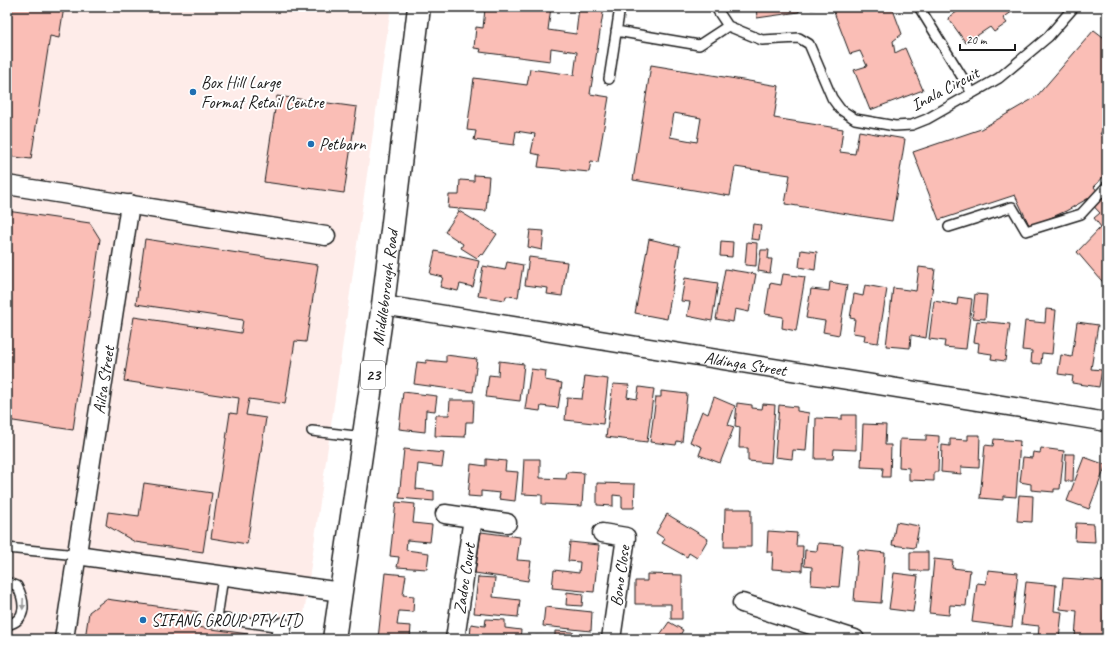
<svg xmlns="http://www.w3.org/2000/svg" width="1114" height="646" font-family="Caveat,sans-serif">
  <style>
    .built { fill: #feece9 }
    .building { fill: #fabeb6; stroke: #1c1c1c; fill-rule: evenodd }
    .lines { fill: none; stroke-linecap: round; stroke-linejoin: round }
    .lane-casing { stroke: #1c1c1c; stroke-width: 12 }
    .street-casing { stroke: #1c1c1c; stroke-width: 21 }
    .primary-casing { stroke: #1c1c1c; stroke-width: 25 }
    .lane { stroke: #fff; stroke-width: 9 }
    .street { stroke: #fff; stroke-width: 18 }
    .primary { stroke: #fff; stroke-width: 22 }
    .oneway { fill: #999 }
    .poi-dot { fill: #1f6fb2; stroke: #fff; stroke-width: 1.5 }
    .labels { text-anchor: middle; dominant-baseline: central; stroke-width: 4; stroke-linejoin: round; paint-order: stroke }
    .shield { fill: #fff; stroke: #606060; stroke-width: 1 }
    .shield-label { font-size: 16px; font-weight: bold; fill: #1c1c1c }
    .poi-label { font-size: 17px; fill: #1c1c1c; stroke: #fff; text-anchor: start }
    .street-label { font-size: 17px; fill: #1c1c1c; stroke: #fff }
  </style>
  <rect width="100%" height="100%" fill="#fff"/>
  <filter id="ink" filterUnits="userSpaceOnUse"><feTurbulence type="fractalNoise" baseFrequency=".025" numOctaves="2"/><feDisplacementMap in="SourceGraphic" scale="8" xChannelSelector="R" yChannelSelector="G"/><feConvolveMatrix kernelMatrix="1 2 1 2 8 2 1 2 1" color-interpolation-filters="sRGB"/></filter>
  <g filter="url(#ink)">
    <path class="built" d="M7 7H391L303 621 283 619 280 639H7Z"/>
    <path class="building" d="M7 7H64L59 38 50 36 31 159 7 156Z
      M479 7H551L548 30 576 34 579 7H604L590 94 609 97 598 162 591 161 589 172 538 167 540 155 531 153 535 134 516 131 514 145 474 140 476 131 467 130 474 78 527 85 530 69 574 75 577 52 551 48 550 61 480 52 481 49 474 48 476 27 483 28 485 9Z
      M756 7H799V12L757 18Z
      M811 7H830L811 9Z
      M832 7H892L902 34 893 41 895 53 905 48 923 90 870 110 854 70 867 66 860 51 850 54Z
      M964 7H1019L1003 18 1007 23 994 32 990 27 966 43 948 18Z
      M1094 30 1107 40V124L1100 134 1107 140V173L1094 187 1107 203V287L1077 252 1101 227 1094 218 1100 213 1087 199 1066 211 1030 227 1015 195 939 220 913 152 981 129 1036 97Z
      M651 65 779 86 774 118 843 129 840 152 855 154 859 131 905 139 892 221 785 204 790 175 735 167 730 196 633 180ZM674 113 701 118 697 142 670 137Z
      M277 96 357 107 344 193 264 182Z
      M474 175 489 176 486 211 448 208 449 195H459L460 180 474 181Z
      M7 211 90 223 100 239 73 430 7 420Z
      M459 211 497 234 483 255 481 254 477 258 461 248 463 244 445 232Z
      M753 224 761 225 759 240 751 239Z
      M530 230 544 231 542 250 528 247Z
      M145 239 318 265 306 342 295 341 285 404 249 399 246 415 266 418 247 544 211 538 230 413 237 414 239 398 124 381 134 317 241 333 243 320 136 304Z
      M649 239 680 246 667 319 635 313Z
      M721 241 733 242 732 257 720 256Z
      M747 242 757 243 756 266 745 265Z
      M761 250H769L768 259H772L770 273 758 271Z
      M801 250 817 252 815 270 799 267Z
      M435 251 479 261 473 287 460 284 458 291 440 287 443 277 430 274Z
      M529 257 567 262 562 296 547 294 548 288 525 285Z
      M507 262 523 265 518 297 506 296 505 300 478 296 483 266 505 270Z
      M919 267 935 269 926 338 911 335 910 348 886 346 893 288 916 291Z
      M725 269 756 274 749 312 735 309 733 322 716 319Z
      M783 274 805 277 796 331 782 328 783 317 765 314 770 283 781 285Z
      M685 278 718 283 712 321 687 316 690 302 681 301Z
      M830 282 847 285 839 335 823 332 825 321 806 318 811 289 829 291Z
      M865 285 887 289 878 343 864 341 865 335 853 333 855 319 850 318 854 294 863 296Z
      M975 294 987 295 985 319 972 318Z
      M958 297 972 299 966 349 944 347 945 341 929 339 934 301 957 305Z
      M1046 309 1056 310 1052 354 1042 353 1041 364 1031 363 1032 351 1022 350 1025 321 1045 323Z
      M977 321 1010 324 1005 361 991 359 992 354 978 352 979 343 974 342Z
      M1077 322 1098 325 1091 369 1102 370 1099 387 1072 383 1073 376 1058 374 1061 355 1072 357Z
      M446 355 477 359 473 392 414 384 417 362 426 363V360L446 362Z
      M499 361 524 364 520 401 486 397 489 375 498 376Z
      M531 369 546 371 545 380 562 383 558 408 541 406 540 411 525 409Z
      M585 376 608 379 603 424 565 420 567 398 582 399Z
      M613 384 629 385 627 397 637 399 639 387 654 389 647 442 606 437Z
      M661 391 687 394 682 442 677 441 676 445 650 442 656 397H661Z
      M403 392 437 396 435 411 426 410 425 432 399 429Z
      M714 397 735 406 728 425 734 427 720 463 699 455 702 447 690 442 702 411 708 414Z
      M450 400H474L473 422H466L465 437 435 436 436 415H449Z
      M737 403 752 405V408L762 409 763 404 775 405 771 463 748 461V448H739L740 427 735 426Z
      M779 405 797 407V411L809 413 806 451 793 450 792 459 775 457Z
      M842 415H856V450L834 449 833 459H815L816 418 842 419Z
      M863 424 886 425 885 445H891L890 477H882L883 468 861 467Z
      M926 435 939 436 938 472H934V481L909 480V468L899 467 900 439 926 440Z
      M968 435H980L979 468 961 467V474L941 472 942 445 950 446V439L968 440Z
      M994 439 1020 441 1016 497 1003 496V500L980 498 985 445 993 446Z
      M1041 448 1064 451 1060 489H1054V492L1031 490V484L1020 482 1023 457 1032 458 1033 452 1040 453Z
      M404 449 444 453 442 467 418 464 416 489 434 491V501L399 498Z
      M1066 454H1074L1073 481H1065Z
      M1084 457 1106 465 1089 509 1067 501Z
      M486 459 506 461 505 471 518 472 515 501 499 499 500 493 481 491V497L468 496 471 464 486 466Z
      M524 459H540V478L566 479 567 472 584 473 582 506 542 504V495L522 494Z
      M144 483 212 493 203 552 135 542 106 525 108 512 139 516Z
      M597 483 635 484 634 508H622V496L613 495V506L597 505Z
      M1019 495 1033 496 1032 522 1017 521Z
      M396 502 415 504 413 523 432 525 430 542 407 540 406 550 429 553 427 569 397 567 399 557 390 556Z
      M725 509H751V547H724Z
      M667 514 708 539 697 558 689 553 687 557 662 543 665 539 656 533Z
      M896 522 919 526 915 548 892 545Z
      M1076 523 1094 524 1095 542 1075 541Z
      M768 531 797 533 796 546H803L802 571 772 569 773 552H767Z
      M481 532 520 537 517 560 531 561 528 581 475 573Z
      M570 542 599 545 594 592 552 588 554 570 579 573 580 562 568 561Z
      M818 543 843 545 839 587 811 585 812 567 804 566 805 550 817 551Z
      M858 550 885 553 881 603 854 601Z
      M910 552H928V571H910Z
      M934 559 953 561 952 568 970 570 966 606 950 605 949 615 929 613Z
      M988 570 1018 573 1012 627 972 622 977 583 986 584Z
      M385 573 406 575 403 595 414 596 413 612 399 611 397 625 411 626 410 639H378Z
      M894 573 918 576 913 612 889 609Z
      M647 574 682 575V619H671V604H635V581H647Z
      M478 577 495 578 493 597 520 600 518 617 474 613Z
      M1063 578 1107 581 1102 639 1075 638 1077 611 1060 609Z
      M1026 582 1056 585 1054 611 1062 612 1059 639 1038 638 1039 626 1021 624Z
      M567 592 583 594 582 606 566 605Z
      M106 599 199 612 197 627 248 634 247 639H85L89 612Z
      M545 607 592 612 591 631 543 626Z
      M486 619 505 620V628L521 630 520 639H470L471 624 485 626Z
      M669 622 683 630 678 639H657Z
      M555 631 573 632V639H535V636L555 637Z"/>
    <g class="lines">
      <g class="lane-casing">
        <path id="lane" d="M719 7 718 11 728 26 762 40 799 38 809 44 832 98 840 109 855 119 895 126 912 125 927 119 999 78 1048 37 1074 7
          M919 7 972 93
          M616 31 699 45 728 26
          M609 79 620 7
          M949 227 1012 207 1026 231 1081 214 1107 186
          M312 431 364 437
          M7 548 77 555
          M223 577 217 618 282 627
          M7 582 17 586C25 601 28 620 7 625"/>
      </g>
      <g class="street-casing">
        <g id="street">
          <path d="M7 185 326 236"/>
          <path id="s1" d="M383 305 1107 422"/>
          <path d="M445 514 507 523"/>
          <path d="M602 533 626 537 611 639"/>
          <path d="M77 555 341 592"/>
          <path d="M742 603 855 639"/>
          <path id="s2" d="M64 639 130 204"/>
          <path d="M280 639 282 627"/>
          <path id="s3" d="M455 639 473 518"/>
        </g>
      </g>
      <g class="primary-casing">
        <g id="primary">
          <path id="s4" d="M334 639 383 305 419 7"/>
        </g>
      </g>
      <use href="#lane" class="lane"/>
      <use href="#street" class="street"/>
      <use href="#primary" class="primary"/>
    </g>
    <defs><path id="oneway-solid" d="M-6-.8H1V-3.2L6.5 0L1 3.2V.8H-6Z"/></defs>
    <use class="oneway" href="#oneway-solid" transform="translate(23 604) rotate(92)"/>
  </g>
  <g class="poi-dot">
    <circle cx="193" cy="92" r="4"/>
    <circle cx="311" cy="144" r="4"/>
    <circle cx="143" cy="620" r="4"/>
  </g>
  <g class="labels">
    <rect class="shield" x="361" y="361" width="24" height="28" rx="3"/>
    <g class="shield-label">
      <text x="373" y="375">23</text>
    </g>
    <g class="poi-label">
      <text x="201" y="82">Box Hill Large<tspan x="201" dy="20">Format Retail Centre</tspan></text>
      <text x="319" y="144">Petbarn</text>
      <text x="151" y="620">SIFANG GROUP PTY LTD</text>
    </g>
    <g class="street-label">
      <text transform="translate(945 89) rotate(-28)">Inala Circuit</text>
      <text stroke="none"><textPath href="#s4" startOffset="355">Middleborough Road</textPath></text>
      <text stroke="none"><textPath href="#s1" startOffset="367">Aldinga Street</textPath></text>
      <text stroke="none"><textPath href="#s2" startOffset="262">Ailsa Street</textPath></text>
      <text transform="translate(620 576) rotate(-82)">Bono Close</text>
      <text stroke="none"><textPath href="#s3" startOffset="61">Zadoc Court</textPath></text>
    </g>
  </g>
  <rect width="1114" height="646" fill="none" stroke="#fff" stroke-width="24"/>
  <rect x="12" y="12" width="1090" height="622" fill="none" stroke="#1c1c1c" stroke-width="1.5" filter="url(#ink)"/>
  <path d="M960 44v6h55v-6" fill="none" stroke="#1c1c1c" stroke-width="2"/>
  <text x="966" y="44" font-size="12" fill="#1c1c1c" stroke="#ffffff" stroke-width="3" paint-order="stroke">20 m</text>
</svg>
